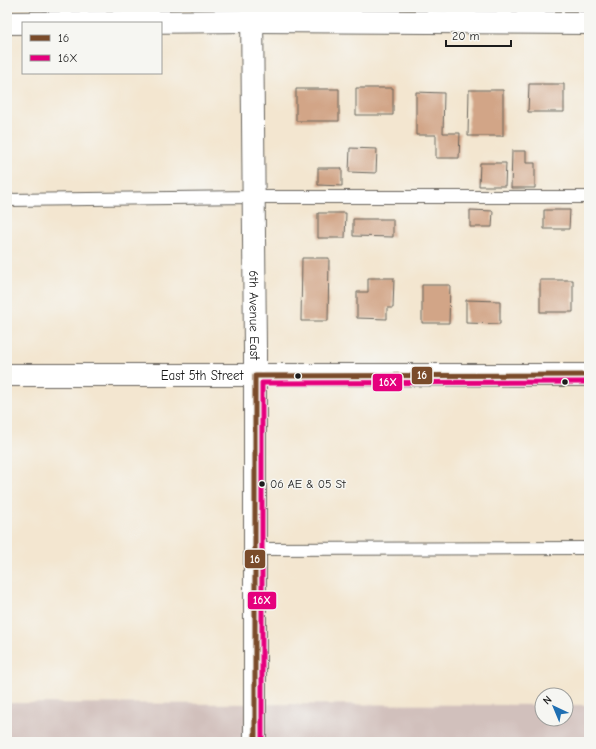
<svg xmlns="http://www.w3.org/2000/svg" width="596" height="749" font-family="'Comic Neue',sans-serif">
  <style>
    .industrial { fill: #d1c0bc }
    .building { fill: #d2a587 }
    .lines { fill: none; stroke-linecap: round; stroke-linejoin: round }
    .service-casing { stroke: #67635b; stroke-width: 14 }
    .minor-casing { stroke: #67635b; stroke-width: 24 }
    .tertiary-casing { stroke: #67635b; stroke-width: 24 }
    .service { stroke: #fff; stroke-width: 12 }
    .minor { stroke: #fff; stroke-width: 22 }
    .tertiary { stroke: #fff; stroke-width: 22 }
    .bus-1-casing { stroke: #f6f6f2; stroke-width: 8 }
    .bus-2-casing { stroke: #f6f6f2; stroke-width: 8 }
    .bus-1 { stroke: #7a4b2a; stroke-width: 5 }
    .bus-2 { stroke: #e5007d; stroke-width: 5 }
    .bus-dot { fill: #1c1c1c; stroke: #f6f6f2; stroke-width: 1.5 }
    .labels { text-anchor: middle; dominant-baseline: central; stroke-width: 3; stroke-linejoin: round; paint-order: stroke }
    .bus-label { font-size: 12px; fill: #1c1c1c; stroke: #f6f6f2; text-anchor: start }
    .street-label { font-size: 13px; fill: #1c1c1c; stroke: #f6f6f2 }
    .line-badge { stroke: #f6f6f2; stroke-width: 1.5 }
    .badge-label { font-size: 11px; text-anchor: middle; font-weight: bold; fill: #fff }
  </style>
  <rect width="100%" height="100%" fill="#f6f6f2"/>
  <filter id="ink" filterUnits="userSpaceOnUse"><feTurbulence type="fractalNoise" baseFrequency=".025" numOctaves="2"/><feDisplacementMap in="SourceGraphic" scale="8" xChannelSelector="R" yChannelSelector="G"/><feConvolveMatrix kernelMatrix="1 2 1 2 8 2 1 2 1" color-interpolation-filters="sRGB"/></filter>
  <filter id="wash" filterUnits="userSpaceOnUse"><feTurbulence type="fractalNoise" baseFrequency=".012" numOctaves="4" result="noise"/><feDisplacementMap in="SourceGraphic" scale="16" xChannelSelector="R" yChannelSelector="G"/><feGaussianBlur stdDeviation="0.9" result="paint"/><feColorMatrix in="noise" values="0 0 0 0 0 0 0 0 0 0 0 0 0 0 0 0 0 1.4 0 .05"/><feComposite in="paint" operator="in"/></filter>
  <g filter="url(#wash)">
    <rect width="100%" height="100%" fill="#f3e6d0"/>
    <path class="industrial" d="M7 703 542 705V719H566V705H589V742H7Z"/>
    <g id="blocks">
      <path class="building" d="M529 84H564V112H528Z
        M356 88H393V115H356Z
        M296 89H339V121H296Z
        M469 90H503V136H468Z
        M416 92 444 93 443 133H460L459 158H436V135H416Z
        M350 148 377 149 376 173 349 172Z
        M512 151H526V163H535V188H511Z
        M480 163H506L505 186H479Z
        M318 168H342V186L318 185Z
        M470 210 493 211 492 227H470Z
        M544 210H570L569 229H544Z
        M318 213H346L345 238H318Z
        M353 219H393V237L353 236Z
        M302 258H329L328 321H301Z
        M368 278H394L393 308H387V319L357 318V292H368Z
        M540 280H573V312H540Z
        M422 285H450L449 323H422Z
        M466 300 500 301V324L466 323Z"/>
    </g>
  </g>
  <g filter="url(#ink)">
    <use href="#blocks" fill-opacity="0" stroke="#67635b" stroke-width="1"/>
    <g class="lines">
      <g class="service-casing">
        <path id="service" d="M7 200 253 197H589
          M255 549 589 548"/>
      </g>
      <g class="minor-casing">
        <g id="minor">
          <path id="s1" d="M252 7 255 350V742"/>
          <path d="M7 23 252 21 589 23"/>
        </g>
      </g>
      <g class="tertiary-casing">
        <g id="tertiary">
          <path id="s2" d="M7 375H589"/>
        </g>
      </g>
      <use href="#service" class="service"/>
      <use href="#minor" class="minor"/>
      <use href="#tertiary" class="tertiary"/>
      <g class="bus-1-casing">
        <path id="bus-1" d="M255 376V742
          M255 376 589 375"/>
      </g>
      <g class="bus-2-casing">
        <path id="bus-2" d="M262 742V383L589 382"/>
      </g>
      <use href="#bus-1" class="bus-1"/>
      <use href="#bus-2" class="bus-2"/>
    </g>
  </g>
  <g class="bus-dot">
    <circle cx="298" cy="376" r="3.5"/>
    <circle cx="565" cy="382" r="3.5"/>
    <circle cx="262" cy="484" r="3.5"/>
  </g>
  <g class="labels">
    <g class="bus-label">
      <text x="270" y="484">06 AE &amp; 05 St</text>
    </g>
    <g class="street-label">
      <text stroke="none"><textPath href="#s1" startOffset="308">6th Avenue East</textPath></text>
      <text stroke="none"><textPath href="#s2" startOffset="195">East 5th Street</textPath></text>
    </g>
  </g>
  <g class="line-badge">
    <rect x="411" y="366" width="22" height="19" rx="4" fill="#7a4b2a"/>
    <rect x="372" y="373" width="31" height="19" rx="4" fill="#e5007d"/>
    <rect x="244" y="549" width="22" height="20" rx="4" fill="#7a4b2a"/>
    <rect x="247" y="591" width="30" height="19" rx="4" fill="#e5007d"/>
  </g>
  <g class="badge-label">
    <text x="422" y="379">16</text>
    <text x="388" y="386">16X</text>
    <text x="255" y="563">16</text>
    <text x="262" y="604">16X</text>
  </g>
  <rect width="596" height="749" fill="none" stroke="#f6f6f2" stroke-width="24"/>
  <rect x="22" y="22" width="140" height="52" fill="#f6f6f2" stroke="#9f9f9c"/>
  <rect x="30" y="35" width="20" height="6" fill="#7a4b2a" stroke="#9f9f9c"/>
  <text x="58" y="42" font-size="12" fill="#1c1c1c">16</text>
  <rect x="30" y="55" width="20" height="6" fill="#e5007d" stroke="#9f9f9c"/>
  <text x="58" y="62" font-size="12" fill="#1c1c1c">16X</text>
  <g transform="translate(554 707) rotate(316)"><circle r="19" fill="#f6f6f2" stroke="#9f9f9c"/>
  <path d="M0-3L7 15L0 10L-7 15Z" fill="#1f6fb2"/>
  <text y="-6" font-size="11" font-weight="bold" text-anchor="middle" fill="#1c1c1c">N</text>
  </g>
  <path d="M446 40v6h65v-6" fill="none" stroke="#1c1c1c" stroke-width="2"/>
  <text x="452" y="40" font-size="12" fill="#1c1c1c" stroke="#f6f6f2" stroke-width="3" paint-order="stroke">20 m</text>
</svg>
